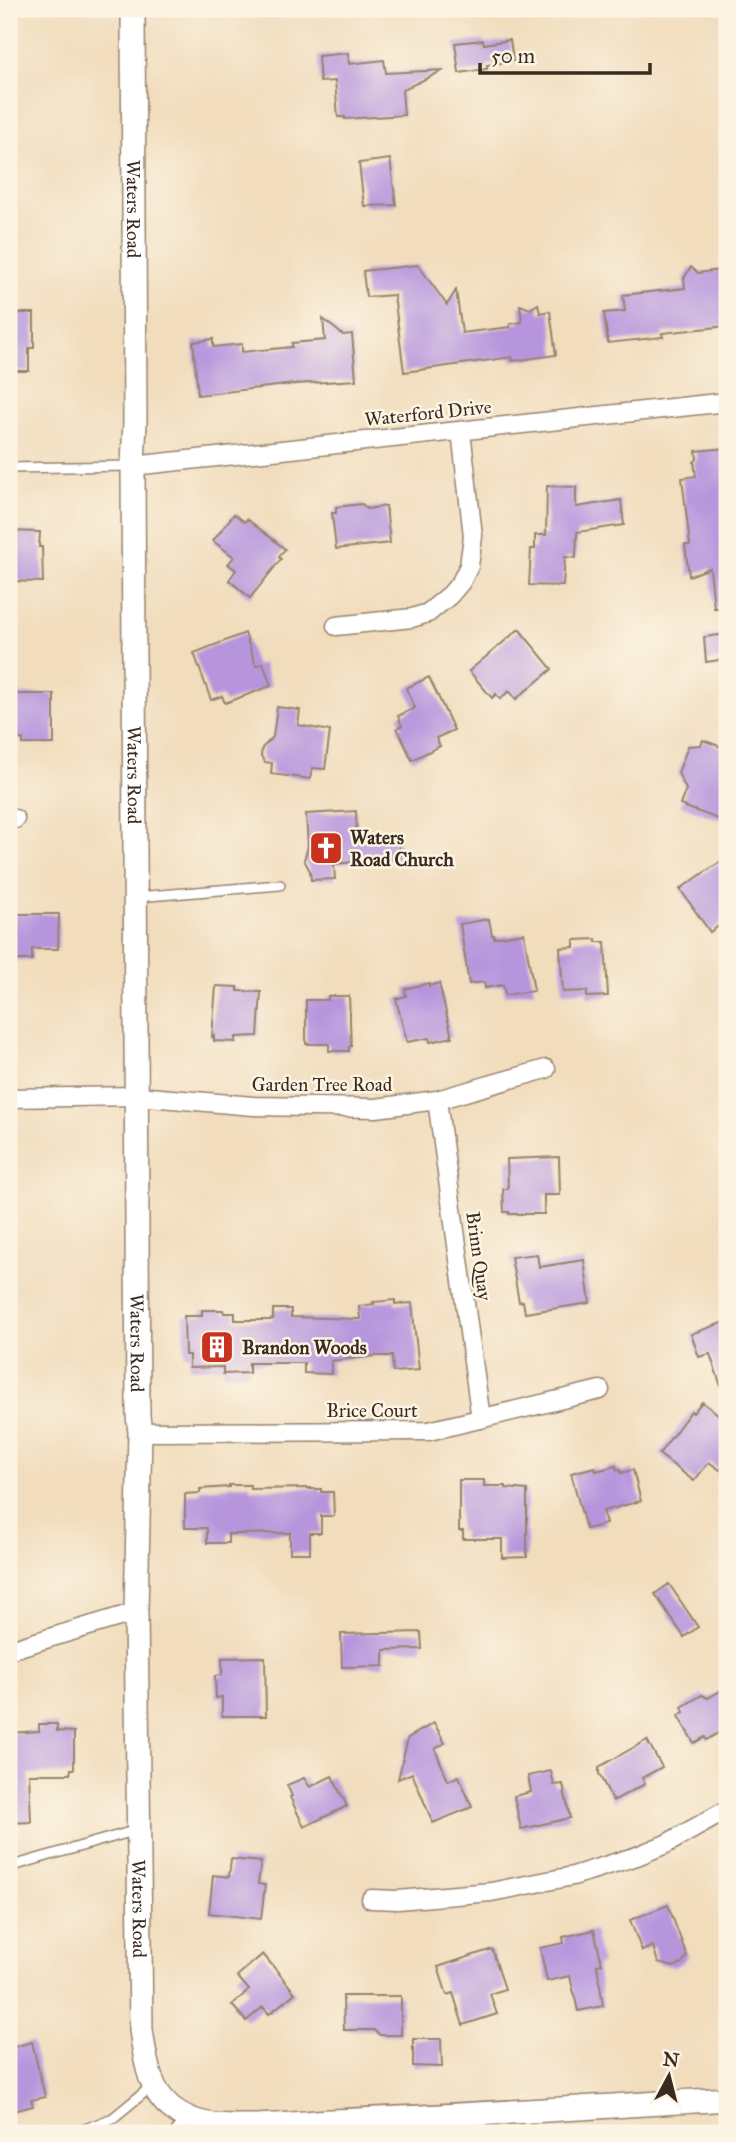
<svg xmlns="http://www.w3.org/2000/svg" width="736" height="2142" font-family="'IM FELL Great Primer',serif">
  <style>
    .building { fill: #b695dd }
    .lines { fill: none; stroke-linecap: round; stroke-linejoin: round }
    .service-casing { stroke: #96836d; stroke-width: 12 }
    .minor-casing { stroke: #96836d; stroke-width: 21 }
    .tertiary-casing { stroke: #96836d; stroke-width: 26 }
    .service { stroke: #fff; stroke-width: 9 }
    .minor { stroke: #fff; stroke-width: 18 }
    .tertiary { stroke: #fff; stroke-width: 23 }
    .labels { text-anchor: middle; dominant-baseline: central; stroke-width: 5; stroke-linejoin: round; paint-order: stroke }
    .street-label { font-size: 19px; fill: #3b2a1e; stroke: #fcf5e5 }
    .poi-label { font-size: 19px; font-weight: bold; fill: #3b2a1e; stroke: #fcf5e5; text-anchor: start }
  </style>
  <rect width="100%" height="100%" fill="#fcf5e5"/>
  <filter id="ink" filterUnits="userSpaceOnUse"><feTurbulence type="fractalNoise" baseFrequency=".0143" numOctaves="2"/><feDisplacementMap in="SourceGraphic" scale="14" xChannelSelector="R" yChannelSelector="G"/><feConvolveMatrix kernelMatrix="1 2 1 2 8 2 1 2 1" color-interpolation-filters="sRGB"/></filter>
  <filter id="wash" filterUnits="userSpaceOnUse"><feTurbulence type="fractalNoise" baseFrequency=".00686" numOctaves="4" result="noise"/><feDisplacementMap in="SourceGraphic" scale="28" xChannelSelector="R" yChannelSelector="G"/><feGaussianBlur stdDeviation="1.57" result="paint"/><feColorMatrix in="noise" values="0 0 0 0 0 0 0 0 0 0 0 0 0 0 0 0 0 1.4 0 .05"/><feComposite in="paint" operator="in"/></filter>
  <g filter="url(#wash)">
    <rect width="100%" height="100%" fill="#f1dcbc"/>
    <g id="blocks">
      <path class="building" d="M483 40 484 44 510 40 513 61 487 65V69L459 73 455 43Z
        M348 53 349 64 384 60 386 73 444 70 402 90 404 115 345 119V117H338L335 81 320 82 318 56Z
        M390 159 396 205 364 206 359 163Z
        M418 265 447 305 456 290 462 333 510 327V324L522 322 520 305 530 309 538 304 540 313 550 311 556 355 513 361 512 357 404 372 394 295 366 297 363 271Z
        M691 267 698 273 727 269V326L662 333 663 337 608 343 604 313 625 311 623 295 685 288 684 278Z
        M9 313H34V348H29V371H9Z
        M323 319 343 335 352 334 356 380 295 384 198 395 193 342 213 339V347L242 344V352L292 347V343L325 340Z
        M727 448V608H714L710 568 689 576 685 545H690L682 478 696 476 694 462 697 459 696 451Z
        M547 486 576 487V507L621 500 624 525 577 532 576 558 565 557 563 586 529 585 531 549H535V535H546Z
        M362 504 367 509 386 506 390 543 336 549 332 513H336V507Z
        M234 514 245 522 247 519 285 549 279 557 281 559 250 598 229 580 236 570 228 564 234 557 213 541Z
        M9 531 40 532 39 547H42L43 582 9 581Z
        M519 629 552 669 516 699 509 691 500 699 496 694 492 698 469 671Z
        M245 633 256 666 263 663 271 686 225 703 222 696 211 700 194 653Z
        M727 634V659L706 662 704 637Z
        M429 677 454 730 436 738 440 746 412 760 397 728 402 726 398 716 415 708 406 688Z
        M9 694H54V744H23V739L9 740Z
        M277 707 300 710 298 725 330 731 325 769 312 768 310 779 271 774 272 763 265 762 261 756 262 748 273 737Z
        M703 740 727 749V803L721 820 680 805 686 789 678 773 688 746 701 745Z
        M356 811 357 838 398 835 400 858 334 864 335 879 311 880 310 871 304 860 308 847 306 814Z
        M720 862 727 872V920L710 932 680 889Z
        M9 914H59L58 949H32V960H9Z
        M489 919 492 935H494V938L524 933 534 991 505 995 503 985 485 988 484 982 469 984 460 924Z
        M596 939V942H605L608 996 587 997V991L563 992 560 948 574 947V940Z
        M429 983V986L439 983 452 1037 430 1042 429 1038 407 1042 396 999 406 996 405 989Z
        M216 986 238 987V991L261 992 258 1036 236 1037V1042L214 1041V1036L212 1037Z
        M328 996H349L351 1046 349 1047V1051H329V1044H306V1000H328Z
        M559 1157 560 1195H544V1214H509V1212H504L503 1189H508L507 1159Z
        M537 1254 539 1267 584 1260 590 1303 525 1313 523 1301 519 1302 511 1257Z
        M395 1300V1304L412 1303 419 1370 393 1372 392 1356H375L331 1361V1374L304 1373V1363H249V1373L223 1374V1367L189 1368V1355H185L184 1316H202V1310H223L224 1313H235V1320H270L273 1319V1309H291V1317L360 1319 359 1306 374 1304 373 1302Z
        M727 1321V1394L724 1395 710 1354 699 1357 691 1334Z
        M702 1402 727 1421V1461L720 1470 709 1462 694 1481 659 1454 691 1411 693 1413Z
        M616 1466 617 1470 620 1469 621 1473 633 1470 641 1501 603 1511 606 1524 586 1529 571 1473 595 1467 596 1471Z
        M459 1480H484V1486H506V1488L527 1490V1557L502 1558V1539H463V1531H459Z
        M229 1485H250V1489L310 1488V1489H321V1492H333L334 1516H321V1533H310V1553H290V1533L228 1534V1543H207V1528H185V1494L200 1493V1489L229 1487Z
        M669 1584 698 1627 684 1637 655 1594Z
        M421 1632 422 1649 384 1650V1666L342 1667 341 1634Z
        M265 1657 266 1716H222V1697L216 1698 215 1676 222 1675V1658Z
        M727 1687V1728L706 1740 705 1737 694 1743 678 1716 684 1712 682 1707 702 1695 708 1698Z
        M434 1723 445 1743 435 1749 448 1781 459 1776 472 1807 433 1823 412 1773 398 1779 408 1738Z
        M39 1724H57V1731L74 1732V1769H71L70 1774H29L31 1822 9 1823V1733L39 1731Z
        M647 1740 662 1767 642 1778 645 1784 613 1801 599 1774V1767Z
        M551 1771 554 1785 563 1784 570 1818 521 1829 514 1796 531 1792 528 1776Z
        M332 1776 347 1806 304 1827 290 1797 292 1796 287 1785 304 1778 310 1787Z
        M231 1859 261 1862 258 1884 265 1885 261 1919 209 1913 213 1875 229 1877Z
        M668 1905 687 1956 682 1963 674 1967 658 1963 653 1946 642 1951 630 1920Z
        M594 1930 602 1964 597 1965 603 2006 578 2011 570 1976 547 1981 540 1948 564 1943 563 1937Z
        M492 1949 505 1989 490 1994 497 2014 463 2025 453 1993 447 1995 438 1967Z
        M263 1954 295 1993 269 2014 263 2007 246 2021 232 2005 249 1990 237 1976Z
        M343 1996H401V2035H380L374 2030H344Z
        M413 2039H441L442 2067 413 2066Z
        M32 2042 45 2097 31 2100 33 2106 9 2112V2048Z"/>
    </g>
  </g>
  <g filter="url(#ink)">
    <use href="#blocks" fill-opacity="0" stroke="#96836d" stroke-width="2"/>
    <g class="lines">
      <g class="service-casing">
        <path id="service" d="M9 468 131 466
          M137 897 280 885
          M9 1867 137 1830
          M75 2133 113 2118 152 2086
          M175 2133 186 2117"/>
      </g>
      <g class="minor-casing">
        <path id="minor" d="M133 466 727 402
          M336 626 412 618 428 613 450 595 461 582 469 566 473 536 461 431
          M9 820 15 819
          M9 1098 137 1096 253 1106 376 1108 437 1100 546 1069
          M437 1100 481 1419
          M140 1432 429 1431 600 1390
          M9 1650 136 1612
          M371 1899 398 1900 491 1892 573 1876 637 1856 666 1844 727 1810"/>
      </g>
      <g class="tertiary-casing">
        <g id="tertiary">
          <path id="s1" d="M133 9 135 421 133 466 138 1416 140 1432 136 1612 141 2030C147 2069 150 2104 193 2120 223 2132 296 2123 330 2121 463 2116 595 2107 727 2099"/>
        </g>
      </g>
      <use href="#service" class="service"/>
      <use href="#minor" class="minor"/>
      <use href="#tertiary" class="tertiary"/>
    </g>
  </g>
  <defs>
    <g id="church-square" transform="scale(1.75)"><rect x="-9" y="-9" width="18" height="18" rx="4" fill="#c8321e" stroke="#fcf5e5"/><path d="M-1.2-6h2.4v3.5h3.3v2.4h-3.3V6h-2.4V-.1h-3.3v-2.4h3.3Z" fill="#fff"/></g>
    <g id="building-square" transform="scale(1.75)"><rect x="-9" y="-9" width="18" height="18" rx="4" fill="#c8321e" stroke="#fcf5e5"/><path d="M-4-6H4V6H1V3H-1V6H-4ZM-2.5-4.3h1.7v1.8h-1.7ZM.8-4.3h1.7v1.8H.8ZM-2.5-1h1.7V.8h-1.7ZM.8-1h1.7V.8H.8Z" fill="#fff"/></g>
  </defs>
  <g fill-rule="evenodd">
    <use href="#church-square" x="326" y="848"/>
    <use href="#building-square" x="217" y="1347"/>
  </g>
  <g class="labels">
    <g class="street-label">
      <text stroke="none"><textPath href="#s1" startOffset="200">Waters Road</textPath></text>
      <text transform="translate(428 413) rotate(-6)">Waterford Drive</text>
      <text stroke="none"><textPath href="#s1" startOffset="766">Waters Road</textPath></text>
      <text x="322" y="1084">Garden Tree Road</text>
      <text transform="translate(479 1256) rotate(82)">Brinn Quay</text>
      <text stroke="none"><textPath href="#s1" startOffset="1334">Waters Road</textPath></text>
      <text x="372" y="1410">Brice Court</text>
      <text stroke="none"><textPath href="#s1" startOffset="1900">Waters Road</textPath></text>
    </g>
    <g class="poi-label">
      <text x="350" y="837">Waters<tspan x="350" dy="22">Road Church</tspan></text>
      <text x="242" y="1347">Brandon Woods</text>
    </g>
  </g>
  <rect width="736" height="2142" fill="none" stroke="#fcf5e5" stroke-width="35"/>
  <g transform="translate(669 2076) rotate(7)" stroke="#fcf5e5" stroke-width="5" paint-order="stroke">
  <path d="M0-5L12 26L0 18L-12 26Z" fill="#3b2a1e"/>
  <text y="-10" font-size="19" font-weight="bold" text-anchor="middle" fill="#3b2a1e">N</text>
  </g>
  <path d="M480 63v10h170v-10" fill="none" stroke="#3b2a1e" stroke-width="3.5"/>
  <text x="491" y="63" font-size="21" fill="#3b2a1e" stroke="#fcf5e5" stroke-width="5" paint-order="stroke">50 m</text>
</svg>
